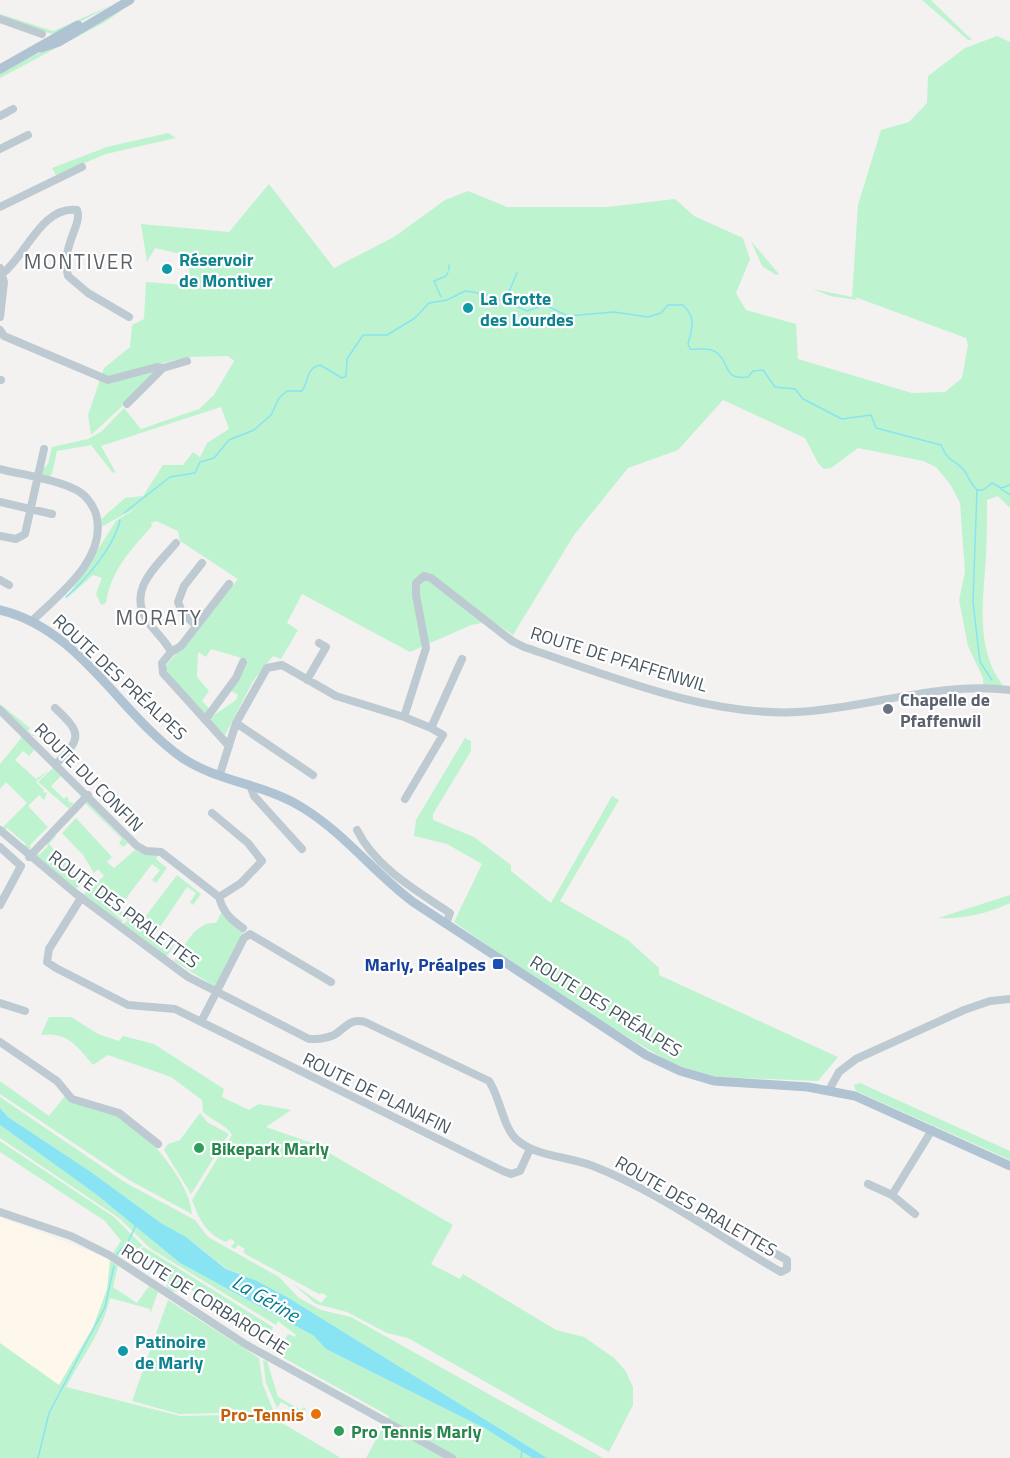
<svg xmlns="http://www.w3.org/2000/svg" width="1010" height="1458" font-family="'Titillium Web',sans-serif">
  <style>
    .commercial { fill: #fef7eb }
    .green { fill: #bef3cf }
    .water { fill: #88e4f3 }
    .lines { fill: none; stroke-linecap: round; stroke-linejoin: round }
    .stream { stroke: #88e4f3; stroke-width: 1.5 }
    .minor { stroke: #becad1; stroke-width: 8 }
    .major { stroke: #afc3d2; stroke-width: 9 }
    .culture-dot { fill: #0f9aa8; stroke: #fff; stroke-width: 2 }
    .worship-dot { fill: #6b7280; stroke: #fff; stroke-width: 2 }
    .transit-dot { fill: #1a4fb4; stroke: #fff; stroke-width: 2 }
    .leisure-dot { fill: #2e9e5b; stroke: #fff; stroke-width: 2 }
    .food-dot { fill: #e8710a; stroke: #fff; stroke-width: 2 }
    .labels { text-anchor: middle; dominant-baseline: central; stroke-width: 4.5; stroke-linejoin: round; paint-order: stroke }
    .culture-label { font-size: 18px; font-weight: bold; fill: #0d838f; stroke: #fff; text-anchor: start }
    .street-label { font-size: 18px; fill: #475660; stroke: #fff }
    .worship-label { font-size: 18px; font-weight: bold; fill: #5b616d; stroke: #fff; text-anchor: start }
    .transit-label { font-size: 18px; font-weight: bold; fill: #164399; stroke: #fff; text-anchor: end }
    .leisure-label { font-size: 18px; font-weight: bold; fill: #27864d; stroke: #fff; text-anchor: start }
    .food-label { font-size: 18px; font-weight: bold; fill: #c56008; stroke: #fff; text-anchor: end }
    .water-label { font-size: 20px; font-style: italic; fill: #057c8f; stroke: #fff }
    .quarter-label { font-size: 21px; letter-spacing: 1.5px; fill: #5d6267; stroke: #fff }
  </style>
  <rect width="100%" height="100%" fill="#f4f1f1"/>
  <path class="commercial" d="M0 1217 113 1260 107 1292 94 1327 61 1384 56 1385 0 1343Z"/>
  <path class="green" d="M922 0H931L972 40H968Z
    M114 4 55 35 0 17V14L53 31Z
    M121 11 105 22 0 78V73Z
    M997 36 1010 42V508L998 496 987 500C987 523 987 547 985 570 982 610 977 656 1006 689L983 686V678L968 646 959 600 965 572 960 503 950 484 936 467 923 461 858 448 831 468 824 469 818 463 805 438 723 400 678 450 628 468 574 535 513 635 492 621 471 625 410 652 302 594 287 623 298 630 281 659 273 656 253 681 225 735 211 721V717L236 700 238 695 230 690 248 660 211 649 206 657 198 652 197 677 209 691 202 701 211 710 205 716 164 668 238 579 180 541 178 531 156 521 151 523 152 526C130 551 111 570 106 603L101 605 96 594 102 578 93 575 66 599 116 521 138 507 101 527 100 520 125 498 143 496 163 465H183L193 452 200 457 207 443 229 429 221 407 101 446 116 473 112 472 91 445 57 451 52 474 49 477 43 474 42 470 48 464 52 447 88 439 102 431 124 408 141 429 199 409 214 395 234 361 228 356 188 357 150 366 158 373 91 435 88 415 104 368 130 347 132 325 144 319 146 282 184 285 189 274 190 256 155 248 147 262 141 224 229 232 269 184 334 268 394 237 445 200 468 191 507 207H607L675 199 694 216 743 238 750 259 736 293 746 310 796 324 798 359 912 393 945 392 962 378 968 345 966 338 855 297 857 300 830 296 813 289 852 297 858 205 881 130 909 122 927 103 928 76 965 48Z
    M168 133 176 138 106 154 56 175 52 168 107 147Z
    M751 241 779 274 776 275 762 266Z
    M0 704 30 728 28 731 32 735 35 734 34 736H32L0 706Z
    M22 737 35 749 29 756 23 751 15 760 36 779 49 770 36 782 44 790 43 792 47 793 44 800 39 795 28 806 48 827 30 845 31 849 23 848 26 844 7 828 4 832 2 828 27 803 6 782 0 789V764Z
    M465 738 471 741V751L433 814V820L474 837 511 865V871L551 903 612 796 619 800 560 901 628 940 659 968V975L838 1057 818 1081 714 1077 671 1063 563 998 454 922 482 864 447 844 414 836 416 820Z
    M53 768 61 776 51 786 64 799 67 796 69 802 74 803 69 809 38 782Z
    M87 802 128 843 123 847 119 843 122 839 85 803Z
    M76 818 112 857 107 862 114 868 135 850 144 854 158 855 156 859 167 868 156 883 152 880 160 870 152 864 118 909 126 915 133 906 136 908 128 920 114 911 106 899 113 912 123 921 121 923 80 892 84 894 104 876 98 869 94 873 83 855 62 833Z
    M53 833 56 836 49 844 83 882 76 889 35 856 36 852 39 855 48 846 45 842Z
    M177 875 201 894 193 905 190 902 196 893 187 887 154 936 170 948 178 940 166 957 123 924 130 919 139 925Z
    M1010 895V903C987 914 963 919 938 918Z
    M221 913 244 931 219 984 214 986 174 961C185 946 195 921 216 923Z
    M49 1017H71L98 1034 119 1041 123 1036 154 1044 224 1089 222 1097 249 1110 259 1104 291 1110 266 1127 312 1143 453 1225 431 1264 460 1279 463 1274 556 1330 584 1337 614 1358 625 1370 633 1387V1405L609 1452 408 1338 387 1333 347 1312 316 1304 293 1284 321 1303 327 1296 322 1293 319 1294 247 1255 243 1252 245 1249 238 1245 235 1249 231 1247 235 1242 231 1239 226 1242C206 1234 199 1219 192 1200L232 1135C227 1125 211 1120 203 1112L202 1100 171 1077 108 1055 93 1065C78 1047 67 1031 41 1035Z
    M0 1081 49 1116 65 1096C82 1102 102 1107 118 1115 145 1129 191 1183 192 1214L129 1180 0 1094Z
    M860 1083 1010 1151V1160L856 1091 854 1085Z
    M0 1097 126 1183 195 1220 208 1237 279 1277 299 1298 321 1310 351 1317 603 1458H547L287 1297 257 1281 227 1269 186 1237 161 1223 91 1172 8 1117 0 1108Z
    M200 1113 207 1122 229 1134 191 1194 164 1150 168 1144 180 1140Z
    M0 1125 97 1195 180 1263 314 1336 326 1349 486 1429 532 1458H366L389 1416 271 1351 276 1342H283L288 1334 295 1337 296 1335 278 1321 276 1325 151 1249 119 1218 0 1138Z
    M0 1141 114 1217 143 1246 118 1256 113 1253 121 1241 105 1221 0 1152Z
    M144 1247 273 1327 271 1335V1331L196 1291 185 1289 172 1292 166 1289 169 1280 167 1271 138 1251Z
    M110 1261 118 1266 113 1287 137 1303 149 1286 158 1292 150 1314V1309L110 1298C101 1335 83 1355 66 1387L180 1416 267 1414 341 1458H0V1343L59 1385 93 1327 107 1289Z
    M168 1300 259 1358 263 1385 276 1417 267 1412 179 1414 132 1401Z
    M263 1360 267 1361 278 1397 301 1410 304 1407 306 1410 298 1412 281 1402 277 1408 266 1383Z"/>
  <path class="water" d="M0 1108 8 1117 91 1172 161 1223 186 1237 226 1269 257 1281 287 1297 547 1458H532L486 1429 326 1349 314 1336 180 1263 97 1195 0 1125Z"/>
  <g class="lines">
    <path class="stream" d="M449 270V265
      M508 294 517 273
      M441 297 434 281 446 276 448 272
      M1001 489 1010 495
      M977 490 973 602 980 662 992 680
      M124 513 170 477 195 473 200 462 214 458 229 440 254 430 271 415 279 398 287 391H302C309 381 306 368 320 365L342 378 346 376 347 359 363 335H387L415 318 429 303 447 300 465 291 485 294 527 311 545 305 568 316 614 312 648 317 661 313 668 305H683C697 319 692 327 688 344L690 349C698 350 707 347 714 351 731 360 721 381 748 377L753 371 763 370 775 387 795 389 803 399 842 419 871 415 876 428 941 445C949 464 955 459 964 470 969 477 969 482 977 490H983L992 483 1001 488 1010 485
      M66 597C85 581 115 545 120 520
      M117 1254 128 1242 136 1225
      M38 1458 49 1413 105 1307 114 1266
      M521 1458 522 1450"/>
    <path class="minor" d="M0 19 42 34
      M0 116 13 109
      M0 149 28 135
      M0 207 82 167
      M0 268 4 282 0 317
      M3 273C25 257 42 205 77 210 83 225 60 246 68 276L88 293 129 317
      M0 330 4 336 108 380 157 367 163 368
      M0 380H1
      M127 404 163 368 187 361
      M0 469C23 475 50 478 72 488 83 492 92 502 96 514 108 558 60 594 33 620
      M0 502 52 514
      M0 536 16 539 25 534 44 449
      M176 543C156 567 126 590 148 622 156 633 166 641 171 652L162 663 163 673 229 746
      M0 580 9 585
      M196 626 182 612 178 602 184 586 202 563
      M171 652 181 646 229 584
      M307 680 326 647 319 643
      M55 708C82 733 82 738 56 764
      M0 710 137 846 146 851 161 852 219 897 241 883 262 861 248 843 212 813
      M404 717 431 728 462 659
      M205 720 236 678 243 662
      M236 723 313 775
      M220 774 236 723 267 668 282 665 336 696 404 717 426 648 416 595V583L424 576 431 578 512 641 524 647C608 675 708 717 798 712 870 708 937 681 1010 690
      M250 785 254 796 302 849
      M405 799 443 735 431 728
      M0 830 75 893 188 977 309 1039C318 1039 325 1039 334 1035 346 1028 349 1018 365 1022L489 1081C500 1097 503 1127 516 1139 535 1157 568 1156 593 1166 657 1191 721 1238 781 1272L787 1269V1260L769 1250
      M357 830C375 867 417 891 450 913L446 924
      M0 847 21 866 0 905
      M29 857 88 795
      M219 897C223 912 230 919 243 928
      M81 898 49 949 47 962 56 968 128 1005 175 1009 503 1171 511 1174 520 1171 530 1149
      M0 1003 25 1011
      M201 1022 244 938 250 934 331 982
      M0 1042 57 1081 72 1099 119 1113 158 1144
      M829 1090 839 1072 856 1059 964 1010 990 1001 1010 999
      M868 1184 892 1195 915 1214
      M892 1195 932 1130
      M0 1212 71 1236 109 1255 245 1344 452 1458"/>
    <path class="major" d="M41 48 59 42 130 0
      M0 69 78 25
      M0 610C80 629 118 712 181 757 217 782 266 784 303 808 344 833 374 873 413 902L646 1055 680 1071 714 1081 808 1087 855 1096 1010 1166"/>
  </g>
  <g class="culture-dot">
    <circle cx="167" cy="269" r="6"/>
    <circle cx="468" cy="308" r="6"/>
    <circle cx="123" cy="1351" r="6"/>
  </g>
  <circle class="worship-dot" cx="888" cy="709" r="6"/>
  <rect class="transit-dot" x="492" y="958" width="12" height="12" rx="3"/>
  <g class="leisure-dot">
    <circle cx="199" cy="1148" r="6"/>
    <circle cx="339" cy="1431" r="6"/>
  </g>
  <circle class="food-dot" cx="316" cy="1414" r="6"/>
  <g class="labels">
    <g class="culture-label">
      <text x="179" y="259">Réservoir<tspan x="179" dy="21">de Montiver</tspan></text>
      <text x="480" y="298">La Grotte<tspan x="480" dy="21">des Lourdes</tspan></text>
      <text x="135" y="1341">Patinoire<tspan x="135" dy="21">de Marly</tspan></text>
    </g>
    <g class="street-label">
      <text transform="translate(619 659) rotate(17)">ROUTE DE PFAFFENWIL</text>
      <text transform="translate(120 677) rotate(43)">ROUTE DES PRÉALPES</text>
      <text transform="translate(89 777) rotate(45)">ROUTE DU CONFIN</text>
      <text transform="translate(124 909) rotate(37)">ROUTE DES PRALETTES</text>
      <text transform="translate(606 1006) rotate(32)">ROUTE DES PRÉALPES</text>
      <text transform="translate(377 1093) rotate(26)">ROUTE DE PLANAFIN</text>
      <text transform="translate(696 1206) rotate(30)">ROUTE DES PRALETTES</text>
      <text transform="translate(205 1299) rotate(32)">ROUTE DE CORBAROCHE</text>
    </g>
    <g class="worship-label">
      <text x="900" y="699">Chapelle de<tspan x="900" dy="21">Pfaffenwil</tspan></text>
    </g>
    <g class="transit-label">
      <text x="486" y="964">Marly, Préalpes</text>
    </g>
    <g class="leisure-label">
      <text x="211" y="1148">Bikepark Marly</text>
      <text x="351" y="1431">Pro Tennis Marly</text>
    </g>
    <g class="food-label">
      <text x="304" y="1414">Pro-Tennis</text>
    </g>
    <g class="water-label">
      <text transform="translate(266 1298) rotate(30)">La Gérine</text>
    </g>
    <g class="quarter-label">
      <text x="79" y="261">MONTIVER</text>
      <text x="159" y="617">MORATY</text>
    </g>
  </g>
</svg>
